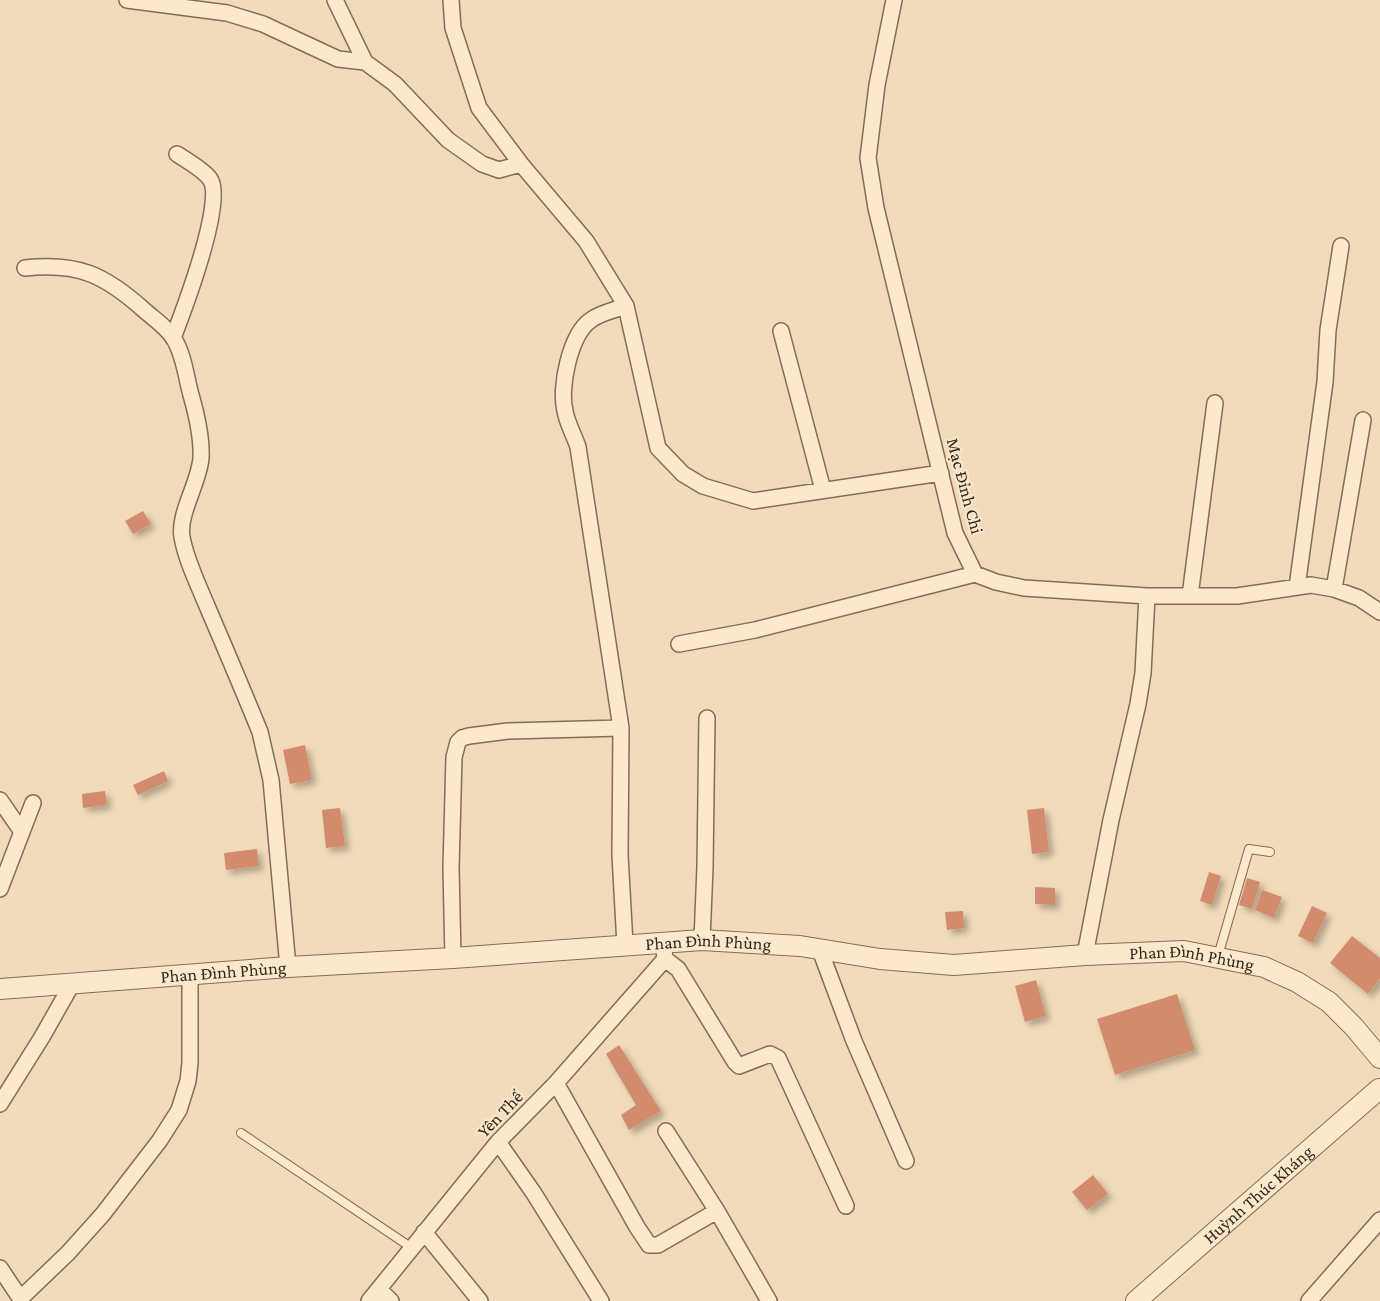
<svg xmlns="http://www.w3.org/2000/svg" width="1380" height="1301" font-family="'Crimson Pro',serif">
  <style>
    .building { fill: #d28c6d; filter: url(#shadow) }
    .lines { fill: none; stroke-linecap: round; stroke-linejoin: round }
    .service-casing { stroke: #896a53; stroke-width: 10 }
    .minor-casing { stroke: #896a53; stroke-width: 18 }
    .tertiary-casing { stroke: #896a53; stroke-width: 22 }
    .service { stroke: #fbe9cd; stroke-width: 8 }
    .minor { stroke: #fbe9cd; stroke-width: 15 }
    .tertiary { stroke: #fbe9cd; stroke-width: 20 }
    .labels { text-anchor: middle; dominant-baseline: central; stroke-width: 4.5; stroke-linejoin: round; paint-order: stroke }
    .street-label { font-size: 18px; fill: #36241a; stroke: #f8e6ca }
  </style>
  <defs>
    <filter id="shadow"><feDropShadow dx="4.5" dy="4.5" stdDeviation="3" flood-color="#0004"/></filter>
  </defs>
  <rect width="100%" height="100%" fill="#f1dbba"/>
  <path class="building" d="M143 511 151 524 133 534 125 521Z
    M305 745 312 780 290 784 283 750Z
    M164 771 168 781 138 795 133 785Z
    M105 791 107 805 83 808 82 794Z
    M340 808 345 846 326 848 322 810Z
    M1044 808 1049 852 1032 854 1027 810Z
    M257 849 259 866 226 870 224 853Z
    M1209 872 1221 876 1212 905 1200 901Z
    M1247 878 1260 882 1252 909 1239 905Z
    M1035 887 1055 888V905L1035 904Z
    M1262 890 1282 897 1274 918 1255 910Z
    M1312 906 1327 913 1313 943 1298 936Z
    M963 911 964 928 947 930 945 912Z
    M1352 936 1380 958V979L1368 994 1330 963Z
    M1036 980 1046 1016 1025 1022 1015 986Z
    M1177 994 1195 1050 1115 1075 1097 1019Z
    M619 1045 661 1111 629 1130 621 1115 636 1105 606 1054Z
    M1093 1175 1108 1194 1087 1210 1072 1192Z"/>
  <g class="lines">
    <g class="service-casing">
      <path id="service" d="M1218 956 1249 849 1270 852
        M241 1133 412 1248"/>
    </g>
    <g class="minor-casing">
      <path id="minor" d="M127 0 227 13 263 24 338 59 365 62 395 84 448 140 482 164 499 170 521 164
        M335 0 365 62
        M451 0 453 28 479 108 521 164 586 241 626 306 658 448 683 474 703 486 753 501 941 473
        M894 0 877 85 868 158 876 208 955 533 975 574 996 582 1024 588 1147 596H1237L1311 585 1334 589 1359 598 1380 612
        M25 268C78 262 105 275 144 310 154 319 167 327 174 339 184 355 186 377 191 395 197 416 202 437 201 458 199 483 178 514 182 537 186 560 198 584 207 606 225 648 243 690 260 732L271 780 288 967
        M781 331 823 490
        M173 338C183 312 226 200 210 179 204 170 186 160 177 154
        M1297 587 1325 382 1328 330 1341 246
        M1334 589 1363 420
        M1190 596 1215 403
        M679 644 755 630 975 574
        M0 800 22 832
        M0 889 33 803
        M702 940 705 867 707 718
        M625 945 620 855 621 728 578 447C574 435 567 423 565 411 559 388 570 334 591 320 600 313 615 310 626 306
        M664 950 665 959 678 969 735 1062 739 1066 770 1054 778 1058 846 1206
        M820 950 854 1041 906 1161
        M1085 955 1111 820 1138 704 1143 673 1147 596
        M453 958 451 868 454 757 458 742 462 738 469 736 508 731 621 728
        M556 1083 637 1227 649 1245H658L717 1211
        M0 1104 42 1037 72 984
        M666 1131 717 1211 769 1301
        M498 1142 533 1192 601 1301
        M424 1232 480 1301
        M0 1268 22 1301
        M379 1289 391 1301
        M20 1299 68 1253 103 1214 160 1140 179 1110 188 1081 190 1063V976
        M369 1301 498 1142 556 1083 665 959
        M1309 1301 1380 1220"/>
    </g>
    <g class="tertiary-casing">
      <g id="tertiary">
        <path id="s1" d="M0 989 288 967 453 958 702 940 800 946 880 959 954 965 1085 955 1184 951 1264 967 1297 982 1329 1002 1354 1027 1380 1058"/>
        <path id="s2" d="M1136 1301 1379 1089"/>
      </g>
    </g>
    <use href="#service" class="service"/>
    <use href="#minor" class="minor"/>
    <use href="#tertiary" class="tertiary"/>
  </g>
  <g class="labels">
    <g class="street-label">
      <text transform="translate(965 486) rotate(75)">Mạc Đỉnh Chi</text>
      <text stroke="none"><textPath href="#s1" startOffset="710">Phan Đình Phùng</textPath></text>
      <text stroke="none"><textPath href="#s1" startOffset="1196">Phan Đình Phùng</textPath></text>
      <text stroke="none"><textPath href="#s1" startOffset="224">Phan Đình Phùng</textPath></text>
      <text transform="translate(500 1114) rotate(-46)">Yên Thế</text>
      <text stroke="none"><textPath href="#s2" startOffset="162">Huỳnh Thúc Kháng</textPath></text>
    </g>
  </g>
</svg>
